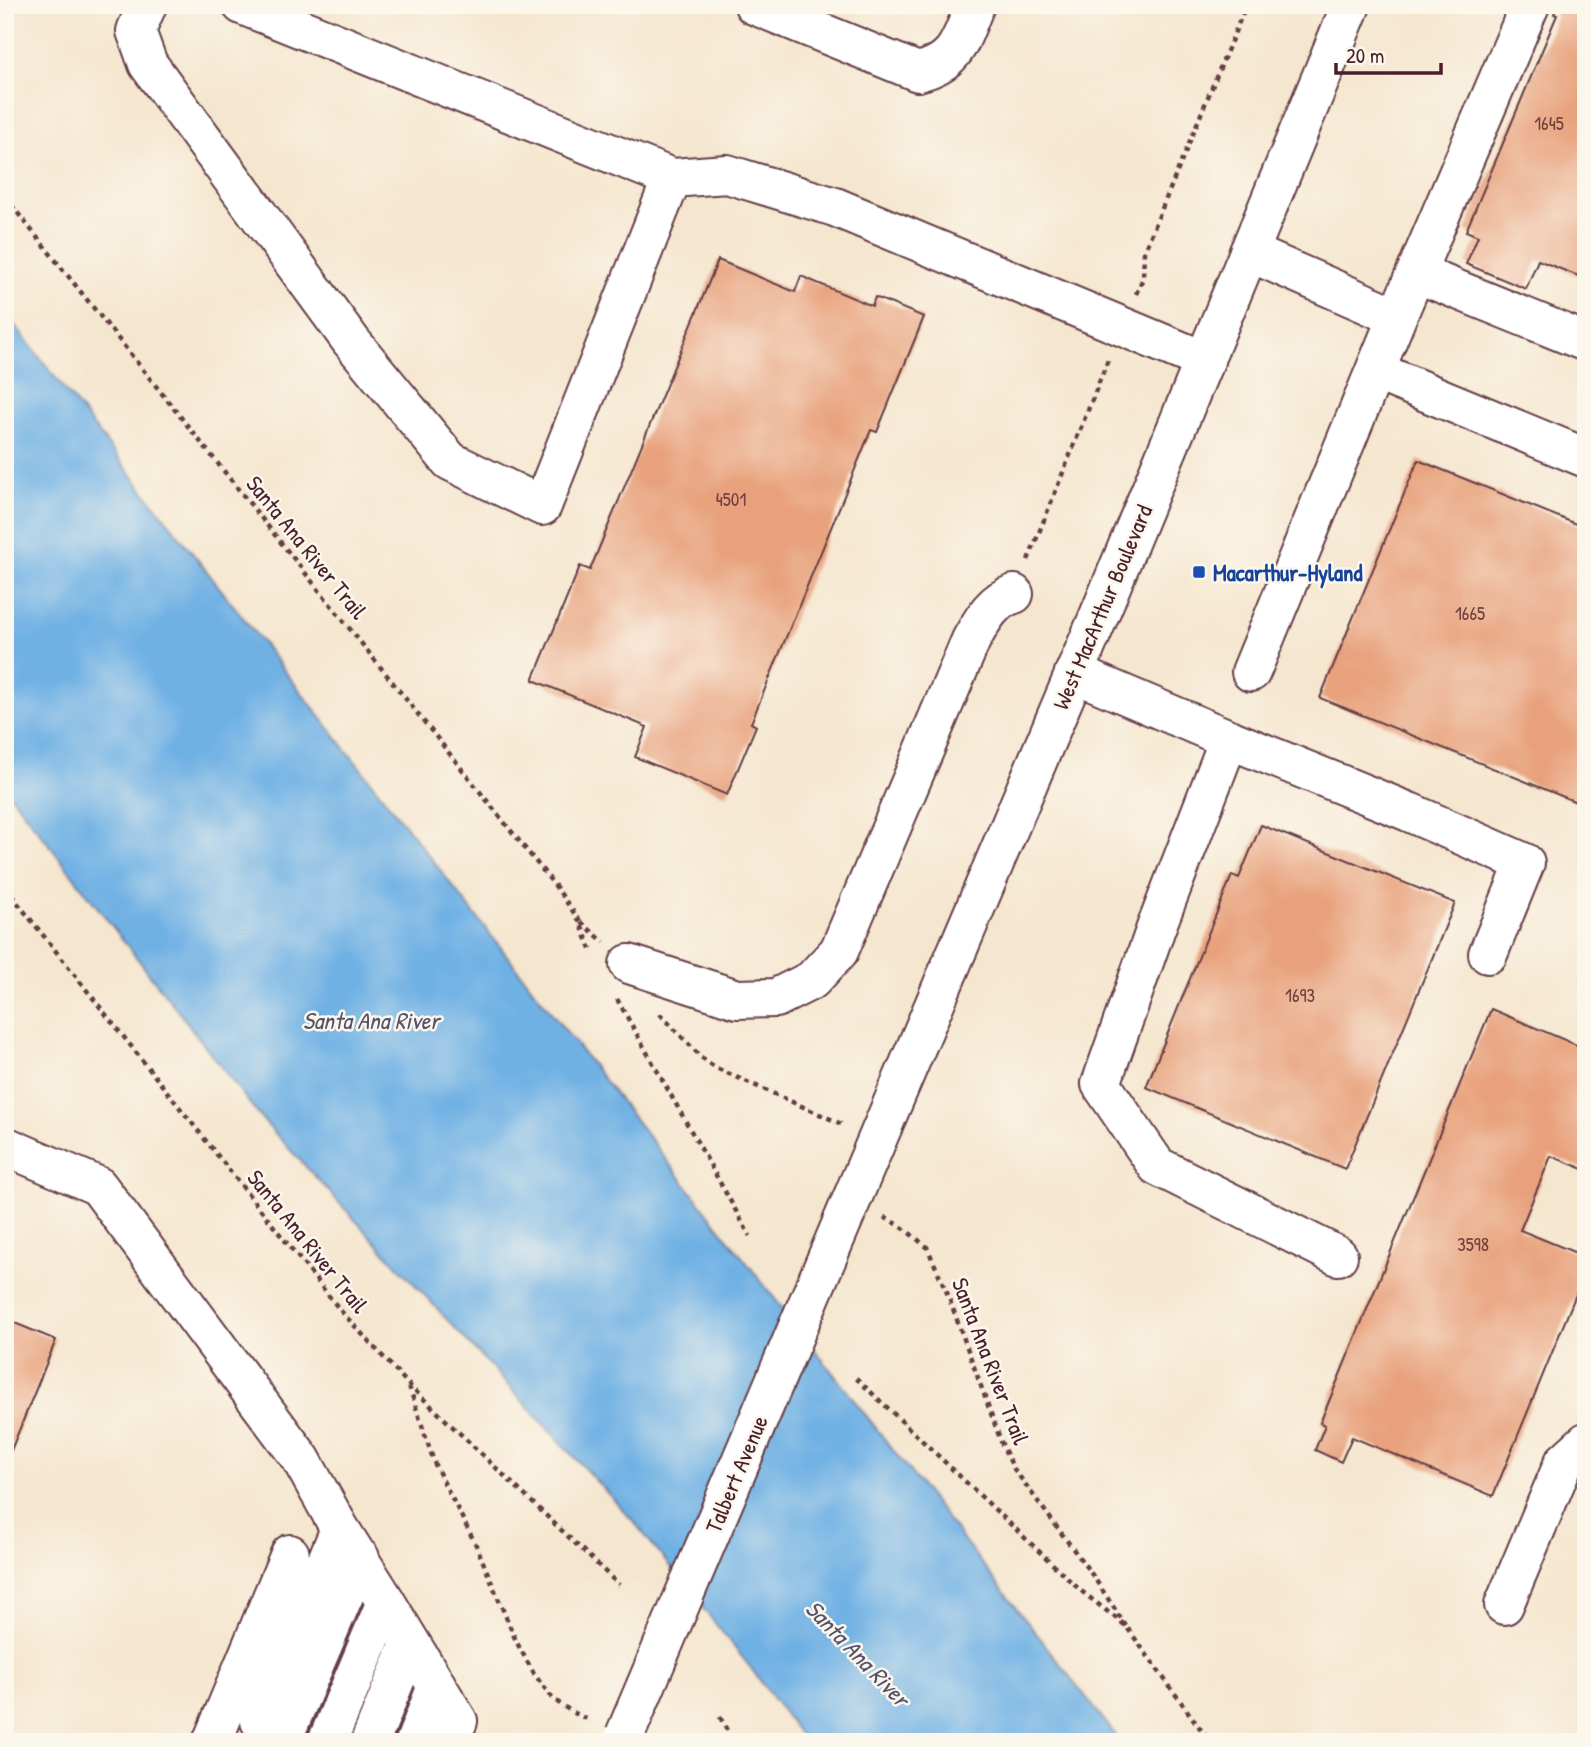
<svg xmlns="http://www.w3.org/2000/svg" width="1591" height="1747" font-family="'Patrick Hand',sans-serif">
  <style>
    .water { fill: #6fb1e4; stroke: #5c6888; stroke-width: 2 }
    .building { fill: #e8a17b }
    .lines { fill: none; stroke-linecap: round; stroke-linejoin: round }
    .minor-casing { stroke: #643d44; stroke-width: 42 }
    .major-casing { stroke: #643d44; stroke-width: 42 }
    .path { stroke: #643d44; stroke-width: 4.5; stroke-dasharray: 5 5; stroke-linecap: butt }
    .minor { stroke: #fff; stroke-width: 38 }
    .major { stroke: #fff; stroke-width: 38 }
    .major-bridge-casing { stroke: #643d44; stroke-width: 42; stroke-linecap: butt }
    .major-bridge { stroke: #fff; stroke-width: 38 }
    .transit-dot { fill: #1a4fb4; stroke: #fbf7ec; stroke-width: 2.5 }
    .labels { text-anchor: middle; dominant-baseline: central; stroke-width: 5; stroke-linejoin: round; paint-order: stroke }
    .number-label { font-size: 19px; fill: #72403f }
    .street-label { font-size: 23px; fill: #4a1f2b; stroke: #fbf7ec }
    .transit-label { font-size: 23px; font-weight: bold; fill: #164399; stroke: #fbf7ec; text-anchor: start }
    .water-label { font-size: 24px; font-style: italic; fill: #57526c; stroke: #fbf7ec }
  </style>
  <rect width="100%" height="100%" fill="#fbf7ec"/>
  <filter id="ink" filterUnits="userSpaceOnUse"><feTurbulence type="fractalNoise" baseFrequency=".0143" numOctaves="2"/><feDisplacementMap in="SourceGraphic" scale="14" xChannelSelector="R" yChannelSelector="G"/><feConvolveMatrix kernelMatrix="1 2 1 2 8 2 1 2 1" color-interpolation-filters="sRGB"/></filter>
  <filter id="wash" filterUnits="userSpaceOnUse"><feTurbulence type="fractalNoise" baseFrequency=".00686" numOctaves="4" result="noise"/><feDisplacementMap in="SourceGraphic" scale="28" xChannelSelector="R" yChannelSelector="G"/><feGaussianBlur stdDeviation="1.57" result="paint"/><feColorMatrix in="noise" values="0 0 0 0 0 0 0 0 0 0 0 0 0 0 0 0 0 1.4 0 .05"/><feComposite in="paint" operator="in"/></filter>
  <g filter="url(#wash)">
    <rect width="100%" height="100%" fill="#f5e6cf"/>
    <path class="water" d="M5 313 1121 1742H805L750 1667 635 1523 261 1118 5 788Z"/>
    <g id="blocks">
      <path class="building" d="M1558 5H1586V279L1538 260 1526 289 1466 264 1478 236 1466 231 1557 15 1554 14Z
        M718 260 795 292 801 276 872 306 875 297 924 317 877 432 871 430 751 723 756 726 727 795 635 757 647 727 533 680 580 566 590 570Z
        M1418 460 1586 528V806L1320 698Z
        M1261 825 1455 903 1345 1169 1146 1087 1232 875 1239 878Z
        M1491 1009 1586 1049V1170L1551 1156 1520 1230 1586 1257V1270L1493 1496 1352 1437 1341 1462 1315 1450 1325 1425 1320 1423Z
        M5 1319 56 1340 5 1465Z"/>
    </g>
  </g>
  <g filter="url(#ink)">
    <use href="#blocks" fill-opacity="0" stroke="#643d44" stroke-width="2"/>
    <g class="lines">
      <g class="minor-casing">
        <path id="minor" d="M147 5 136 31 148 64 351 341 450 461 542 506 672 178
          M242 5 672 178 727 174 835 207 1205 361
          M754 5 918 72C958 62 960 40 975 5
          M1249 252 1397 317 1530 5
          M1416 273 1586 342
          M1375 371 1586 458
          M1251 672 1397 317
          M1074 673 1229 739 1156 928 1101 1084 1157 1166 1338 1256
          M1229 739 1409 812 1525 863 1488 954
          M629 964 737 999 776 998 812 980 839 951 971 640C982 621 991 601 1014 594
          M5 1146 98 1186 301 1459 340 1529 386 1602 327 1742
          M386 1602 458 1721 449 1742
          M1504 1605 1564 1462 1586 1442
          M260 1721 340 1529
          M286 1731 360 1558
          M212 1742 290 1554
          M370 1742 410 1644
          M415 1742 437 1686"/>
      </g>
      <g class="major-casing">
        <path id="major" d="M849 1206 1096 623 1351 5"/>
      </g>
      <path class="path" d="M5 197 556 887 579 920 593 954
        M1136 294 1143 278 1144 252 1246 5
        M1028 560 1108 360
        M5 887 340 1310 409 1385 619 1585
        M581 922 604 942
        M617 999 750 1236
        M660 1014 701 1057 716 1068 844 1125
        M884 1217 902 1227 927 1247 948 1295 1003 1447 1014 1469 1093 1576 1126 1626
        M856 1378 1080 1590 1126 1626 1210 1742
        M409 1386 435 1465 476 1545 516 1641 534 1674 553 1699 572 1712 591 1721
        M720 1717 733 1742"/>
      <use href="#minor" class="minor"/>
      <use href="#major" class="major"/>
      <g class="major-bridge-casing">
        <path id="major-bridge" d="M625 1735 849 1206"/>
      </g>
      <use href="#major-bridge" class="major-bridge"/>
    </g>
  </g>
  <rect class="transit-dot" x="1192" y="565" width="14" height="14" rx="3.5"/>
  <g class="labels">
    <g class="number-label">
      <text x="1549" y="123">1645</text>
      <text x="731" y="499">4501</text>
      <text x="1470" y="613">1665</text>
      <text x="1300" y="995">1693</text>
      <text x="1473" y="1244">3598</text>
    </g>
    <g class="street-label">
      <text transform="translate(307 547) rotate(51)">Santa Ana River Trail</text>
      <text transform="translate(1102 607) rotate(-67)">West MacArthur Boulevard</text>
      <text transform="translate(308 1241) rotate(51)">Santa Ana River Trail</text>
      <text transform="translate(991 1361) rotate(69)">Santa Ana River Trail</text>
      <text transform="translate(736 1474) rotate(-67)">Talbert Avenue</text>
    </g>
    <g class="transit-label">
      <text x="1213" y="572">Macarthur-Hyland</text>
    </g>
    <g class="water-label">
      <text x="371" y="1020">Santa Ana River</text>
      <text transform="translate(858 1653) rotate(46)">Santa Ana River</text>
    </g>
  </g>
  <rect width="1591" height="1747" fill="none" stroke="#fbf7ec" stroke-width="28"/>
  <path d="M1336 63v10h105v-10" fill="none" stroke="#4a1f2b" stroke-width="3.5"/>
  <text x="1346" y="63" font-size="21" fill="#4a1f2b" stroke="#fbf7ec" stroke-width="5" paint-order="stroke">20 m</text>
</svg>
